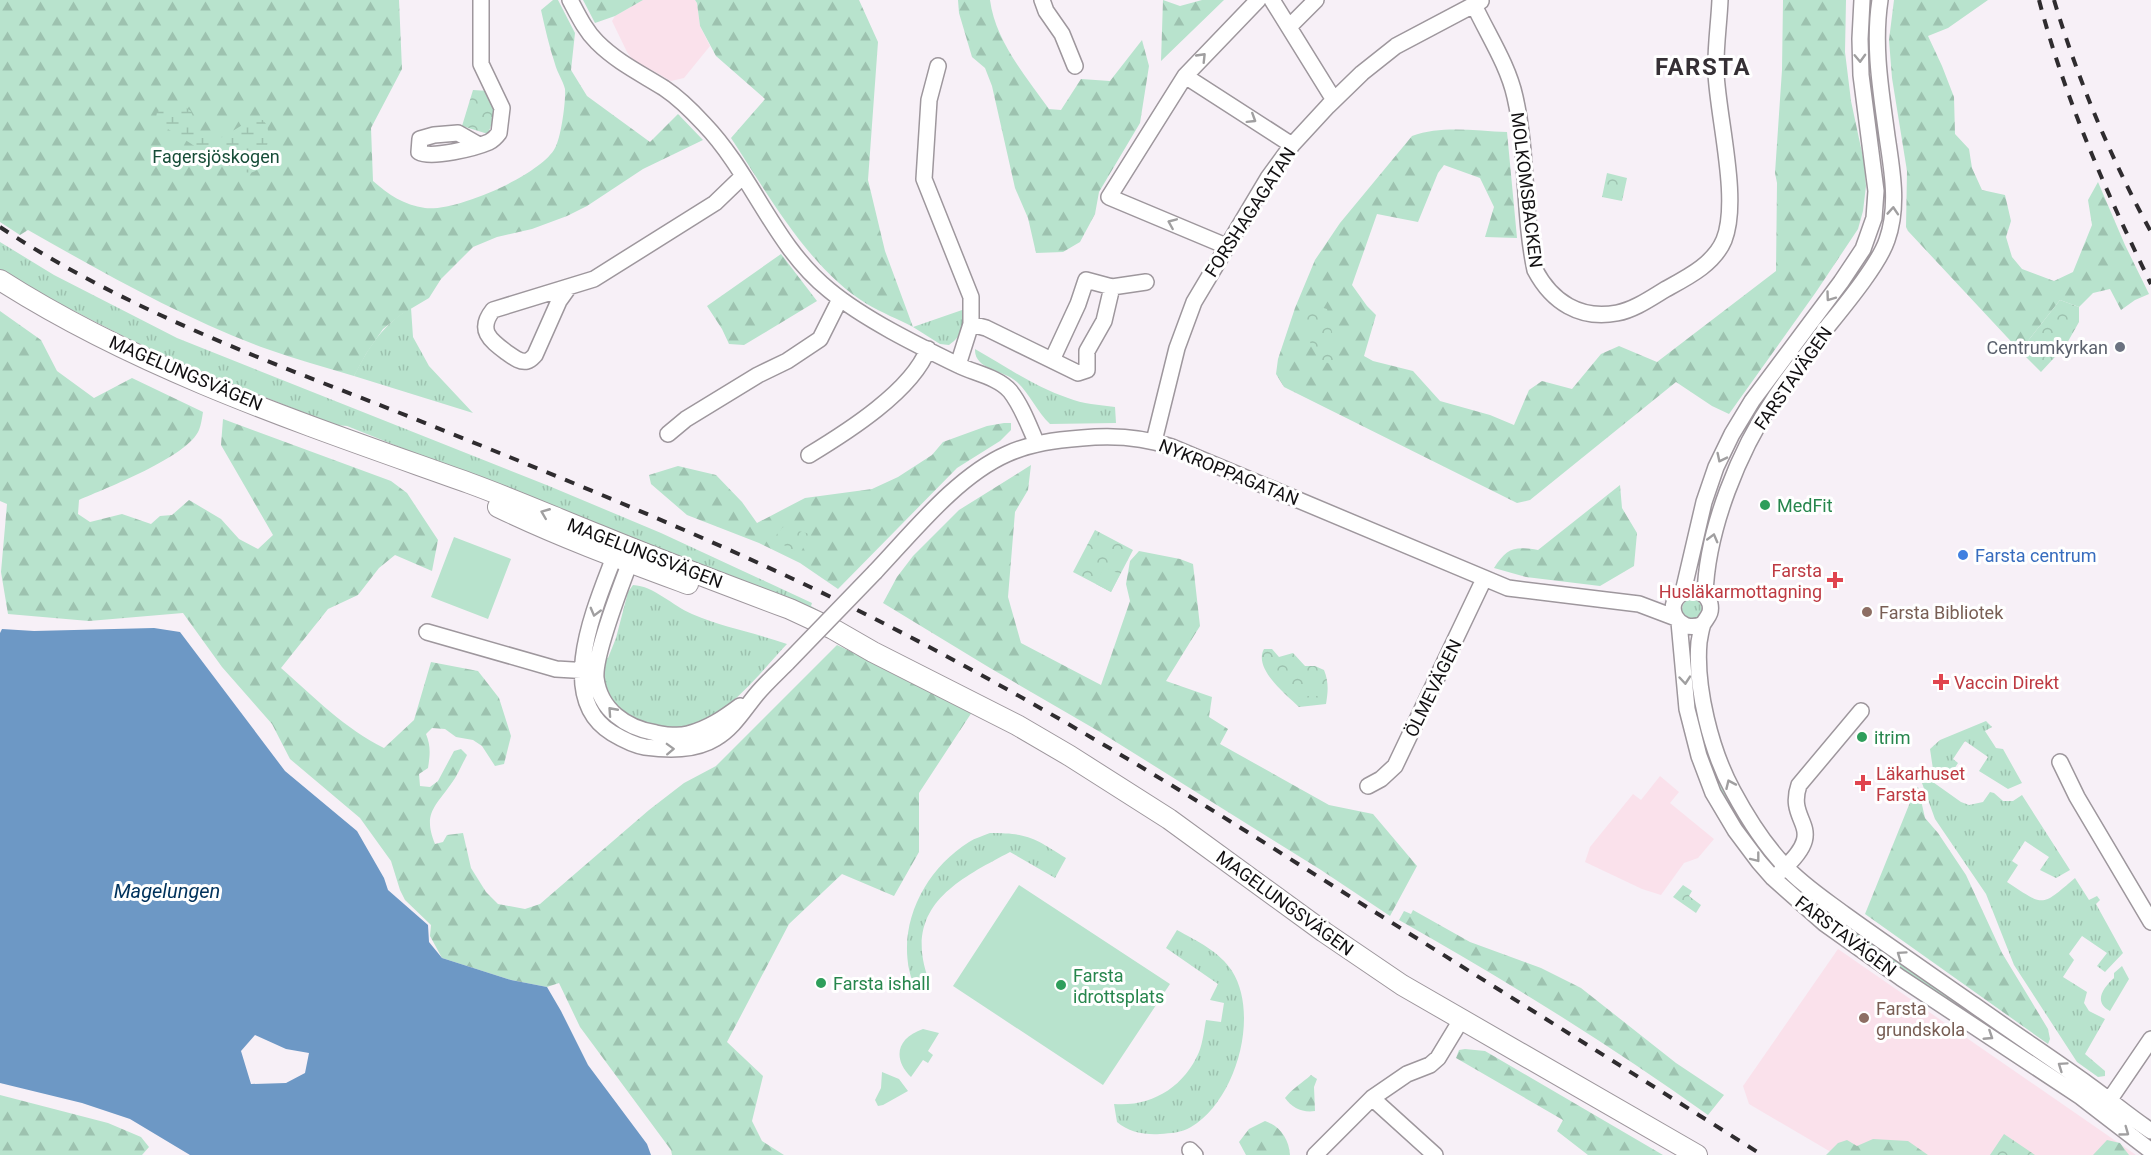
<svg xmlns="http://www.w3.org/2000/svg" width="2151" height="1155" font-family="Roboto,sans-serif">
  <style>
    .education { fill: #fae1eb }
    .grass { fill: url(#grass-tufts) }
    .forest { fill: url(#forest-firs) }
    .wetland { fill: url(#wetland-marsh) }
    .park { fill: url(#park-crowns) }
    .pitch { fill: #b8e3cd }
    .water { fill: #6d98c5; fill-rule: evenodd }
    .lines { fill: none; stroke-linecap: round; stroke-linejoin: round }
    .minor-casing { stroke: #9e979d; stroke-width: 18 }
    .major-casing { stroke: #9e979d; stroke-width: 22 }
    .minor { stroke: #fff; stroke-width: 15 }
    .major { stroke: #fff; stroke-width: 20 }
    .rail { stroke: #2f2c2f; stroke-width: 4; stroke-dasharray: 10 10; stroke-linecap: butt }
    .minor-bridge-casing { stroke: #9e979d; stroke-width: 18; stroke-linecap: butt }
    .minor-bridge { stroke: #fff; stroke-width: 15 }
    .oneway { stroke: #a09fa0 }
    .worship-dot { fill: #6b7280; stroke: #fff; stroke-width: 2 }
    .leisure-dot { fill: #2e9e5b; stroke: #fff; stroke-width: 2 }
    .shop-dot { fill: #3f7fe0; stroke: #fff; stroke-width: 2 }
    .health-dot { fill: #e0444e; stroke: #fff; stroke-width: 2 }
    .education-dot { fill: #8d6e63; stroke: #fff; stroke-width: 2 }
    .labels { text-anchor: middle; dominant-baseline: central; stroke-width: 6; stroke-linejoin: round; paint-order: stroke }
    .park-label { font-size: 18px; fill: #174d38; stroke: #fff }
    .street-label { font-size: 18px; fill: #110f11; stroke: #fff }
    .worship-label { font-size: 18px; fill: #5b616d; stroke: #fff; text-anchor: end }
    .leisure-label { font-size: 18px; fill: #27864d; stroke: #fff; text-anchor: start }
    .shop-label { font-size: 18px; fill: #366cbe; stroke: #fff; text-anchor: start }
    .health-label { font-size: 18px; fill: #be3a42; stroke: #fff; text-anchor: start }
    .education-label { font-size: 18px; fill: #785e54; stroke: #fff; text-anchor: start }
    .water-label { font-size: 20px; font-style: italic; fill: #00325c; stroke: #fff }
    .district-label { font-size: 24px; font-weight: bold; letter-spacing: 1.5px; fill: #353035; stroke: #fff }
  </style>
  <defs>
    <pattern id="grass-tufts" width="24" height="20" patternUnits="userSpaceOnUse" patternTransform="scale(1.5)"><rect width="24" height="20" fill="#b8e3cd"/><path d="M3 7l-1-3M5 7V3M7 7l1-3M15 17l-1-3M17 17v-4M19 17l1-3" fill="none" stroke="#9dc2af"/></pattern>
    <pattern id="forest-firs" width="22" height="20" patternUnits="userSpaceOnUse" patternTransform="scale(1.5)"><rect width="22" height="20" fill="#b8e3cd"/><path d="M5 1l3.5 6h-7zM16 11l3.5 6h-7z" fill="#9dc2af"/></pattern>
    <pattern id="wetland-marsh" width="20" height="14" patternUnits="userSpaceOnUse" patternTransform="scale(1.5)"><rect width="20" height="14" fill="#b8e3cd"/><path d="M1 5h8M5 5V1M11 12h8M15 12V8" fill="none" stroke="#9dc2af"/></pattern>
    <pattern id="park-crowns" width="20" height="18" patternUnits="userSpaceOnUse" patternTransform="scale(1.5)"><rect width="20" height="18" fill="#b8e3cd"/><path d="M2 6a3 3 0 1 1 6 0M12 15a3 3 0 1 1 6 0" fill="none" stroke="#9dc2af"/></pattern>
  </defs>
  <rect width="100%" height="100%" fill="#f7f0f7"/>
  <path class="education" d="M643 0H695L697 3 700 26 710 46 684 78 671 81 632 59 627 52 612 21 615 16Z
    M1660 776 1679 792 1670 803 1714 839 1698 858 1684 863 1661 895 1642 889 1585 862 1590 847 1633 794 1641 800Z
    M1838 949 2110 1137 2136 1155H1836L1749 1104 1743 1086Z"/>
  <path class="grass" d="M0 242 54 275 177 338 549 486 661 533 812 603 811 606 818 610 814 613 347 426 335 425 162 356 43 295 0 269Z
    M411 308 413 337 429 366 473 413 354 376C368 348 383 324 411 308Z
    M965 309C963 325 964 335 949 345L940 344 913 327Z
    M975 349C1005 366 1035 387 1068 398 1083 404 1099 405 1115 407L1116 423 1050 424C1037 412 1030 394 1017 382 1004 370 974 370 975 349Z
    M633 585C654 586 673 606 692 614 722 627 756 633 787 644 750 683 709 744 647 724 640 721 632 720 626 715 608 700 602 681 603 658H608L616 638 628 592Z
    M1682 609a10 10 0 1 1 20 0a10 10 0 1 1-20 0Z
    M1694 644 1700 710 1772 860 1766 861C1746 833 1724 804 1711 771 1695 731 1692 688 1688 645Z
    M1986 721 1992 727 1985 731 1996 748 2003 749 2022 783 2008 789 1979 771 1988 757 1965 741 1953 759 1958 763 1946 781 1934 776 1930 749 1940 740Z
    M1924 780H1930L1961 802 1969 805 1983 802 1990 792 1994 793 2003 801H2013L2022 795 2070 870 2056 878 2040 870 2049 857 2025 841 2012 861 2018 865 2007 882C2045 907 2041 907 2075 878L2089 900 2097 896 2100 900 2096 904 2123 953 2105 972 2097 966 2107 953 2082 936 2069 954 2074 960 2063 977 2087 992 2084 1003 2089 1011 2105 1019 2085 1054 2105 1071V1076L2098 1077 2077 1062 2014 965 1986 894 1935 819 1922 783Z
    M990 833C1029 833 1034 838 1066 858L1055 878 1010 852C957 880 903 907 928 978L915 988C892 934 921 872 969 842 975 838 983 836 990 833Z
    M1795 885 1991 1023 2009 1041 1912 979 1831 921 1793 886Z
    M1177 930C1197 941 1220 952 1232 971 1260 1015 1236 1101 1191 1127 1181 1133 1171 1133 1160 1134 1145 1135 1128 1132 1117 1122L1114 1104C1152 1107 1184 1087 1199 1052 1203 1042 1204 1030 1206 1020L1221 1022 1224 1003 1210 1000 1218 984 1166 948Z
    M2122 966 2129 979 2110 1011C2093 1002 2103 988 2114 978V973Z"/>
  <path class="forest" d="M0 0H399L402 69 371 128 373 181C389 195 404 205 425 208 455 212 541 175 555 148 561 138 566 101 565 89 563 81 557 72 555 64 549 46 545 28 541 10L553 0H558L575 33 571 70 587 96 650 142 678 114 703 140 643 169 587 206 567 216 532 229 497 237 473 247 441 279 429 298 402 314 383 329 366 354 354 376C325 367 295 359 267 349 184 319 104 273 28 230L20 235 0 222Z
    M583 0H643L615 16 595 23Z
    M695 0H859L878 42 868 180 885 251 913 327C898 319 882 313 867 304 809 269 768 194 731 138L765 99 716 56 700 26 697 3Z
    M958 0H990C995 40 1026 77 1049 109L1061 110 1081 79 1110 81 1142 40 1149 66 1140 123 1099 192 1095 214 1080 242 1063 252 1036 253 1028 218 1015 188 992 86 985 68 972 57 959 13Z
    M1163 0 1180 6 1202 0H1224L1161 61Z
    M1783 0H1846L1845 52 1851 101 1864 162 1866 186 1863 211 1858 229 1816 292 1729 414 1712 406 1676 382 1530 500 1517 503 1284 387 1276 374 1278 359 1295 308 1315 260 1340 223 1412 136C1442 125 1476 131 1507 132L1517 238 1485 237 1494 207 1480 178 1444 165 1438 173 1418 222 1377 214 1352 285 1367 306 1376 315 1364 356 1373 361 1413 371 1440 401 1490 415 1514 425 1529 390 1542 381 1572 389 1601 354 1619 346 1657 362 1776 271 1777 183 1775 173 1782 70Z
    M1894 0H1988L1948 28 1928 36 1942 66 1954 97 1955 134 1969 149 1972 168 1982 190 2005 195 2011 221 2006 237 2012 257 2022 269 2054 281 2073 272 2092 225 2088 200 2098 182 2125 245 2149 294 2135 300 2121 310 2110 289 2093 293 2079 307 2060 300 2020 351 1908 231 1906 227 1907 171 1892 78 1889 40Z
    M781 254 817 301 744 345 729 344 722 329 707 306Z
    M0 311 41 340 57 371 94 398 132 378 203 412C202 418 201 425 199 430 188 457 106 488 79 500L78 514 90 522 122 514 151 524 160 516 172 515 189 500 221 519 239 539 258 549 273 535 221 445 223 419 391 481 407 493 438 540 432 571 395 555 379 568 358 595 328 609 281 668C314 697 345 729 384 748L414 720 431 662 478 671 499 698 511 736 504 764 495 766 482 746 473 740 456 737 445 729 432 728 426 734C431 746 430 755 428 768L419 774 420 786 430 787 438 781 454 751 461 749 467 755C462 764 458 775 451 784 434 808 423 814 435 844L443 842 447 835 463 833 471 868 486 892 498 904 525 909 540 904 649 810 684 783 716 766 837 645 974 709 919 793V852L894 896 842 874 789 924 727 1042 763 1076 752 1121 762 1141 784 1155H672L671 1150 580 1027 559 983 547 987 511 980 442 958 430 936 431 925 405 900 400 890 391 861 360 818 290 759 272 724 222 667 183 613 89 621 8 614 1 572 7 504 0 501Z
    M1004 423H1011V430L1000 441 957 468 838 589 800 563 759 543 687 515 651 484 649 475 678 466 716 475 742 502 757 523 805 498 872 489 898 477 932 455 943 442 987 426Z
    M1031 465 1028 490 1015 512 1008 597 1021 643 1101 685 1130 601 1126 584 1130 561 1139 551 1180 559 1193 564 1200 626 1166 681 1212 697 1209 717 1228 729 1220 744 1329 805 1373 814 1417 866 1390 916 1321 870 1100 732 990 668 883 603 897 577 913 556 959 510Z
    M1620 485 1622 508 1637 533 1634 566 1600 586 1526 577 1494 568C1507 548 1514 546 1538 550Z
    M1918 787 1925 818 1938 833 1966 875 2002 953 2048 1029 2050 1039 2048 1044 1865 914 1915 790Z
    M1413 910 1470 942 1541 968 1581 988 1676 1063 1724 1095 1708 1115C1609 1044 1505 980 1399 920L1404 911 1411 914Z
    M1465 1049 1485 1051 1663 1155H1588L1557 1131 1563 1120 1456 1058 1459 1050Z
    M1311 1075 1317 1079 1314 1087 1315 1111C1303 1113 1292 1108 1285 1098 1293 1088 1302 1083 1311 1075Z
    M0 1095 108 1123 141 1137 149 1147 142 1155H0Z
    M1265 1121C1280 1126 1289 1139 1290 1155H1246L1239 1142 1249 1129Z
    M1873 1139 1908 1141 1928 1155H1826L1838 1143 1847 1140 1857 1146Z
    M2107 1140 2120 1143 2129 1155H2093Z"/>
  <path class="wetland" d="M175 105H182L191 111 198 132 207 139 223 137 252 119 263 120C271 128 268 140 266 151 261 198 209 155 190 143 181 137 172 132 163 126L156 118 157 112Z"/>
  <path class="park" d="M473 90 489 91 495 114 488 134 462 126Z
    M1607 173 1627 178 1622 201 1602 197Z
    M2060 300 2079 307V322L2066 345 2041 372 2020 351Z
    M1304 302 1327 309 1340 369 1318 358 1301 324Z
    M783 527 810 534 800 554 773 539Z
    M1095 530 1133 550 1111 592 1073 572Z
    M1264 649H1272L1279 657 1293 653 1305 666H1315L1324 670C1329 682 1328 692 1326 704L1299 707C1286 694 1253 669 1264 649Z
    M1683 885 1692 891 1689 896 1701 905 1696 913 1673 897Z
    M2004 1134 2035 1155H1990Z"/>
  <path class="pitch" d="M454 537 511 559 488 619 431 597Z
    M1104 567 1120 574 1111 592 1096 584Z
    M1307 672H1319V696H1307Z
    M1019 885 1170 984 1103 1085 953 986Z
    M923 1029 939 1033 928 1051 933 1055 928 1063 923 1060 911 1077C892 1058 897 1038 923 1029Z
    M882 1072 899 1079 908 1091 883 1105 878 1106 875 1100 881 1088Z"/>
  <path class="water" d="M154 628 180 632 285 771 357 831 384 878 388 890 428 925 429 942 442 958 511 980 547 987 561 1011 588 1065 647 1144 651 1155H190L130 1119 82 1103 0 1083V633L2 629 34 631ZM255 1035 286 1049 309 1053 305 1073 286 1083 251 1084 241 1051Z"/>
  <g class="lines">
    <g class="minor-casing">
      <path id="minor" d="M570 0C578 15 585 30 597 42 617 62 640 73 664 88 679 98 692 111 704 124 752 174 774 246 829 290 864 319 917 345 958 365 974 373 998 377 1010 391 1022 406 1029 426 1037 444
        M1042 0 1046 11 1062 34 1075 66
        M1272 0 1334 100
        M1474 5C1488 35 1508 65 1515 97 1528 154 1523 214 1535 270 1552 302 1580 320 1617 313 1634 310 1651 298 1666 289 1688 277 1714 264 1724 240 1740 200 1718 118 1716 73 1715 49 1719 24 1720 0
        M1289 27 1316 0
        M938 66 929 100 924 179 971 297V324L958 365
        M1185 76 1292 145
        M479 145 458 133 434 135 420 139 419 152C431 159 475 148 489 142 493 140 496 137 499 133L502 108 481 64V0
        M1226 246 1109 197 1185 76 1258 0
        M569 287 559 301 535 355C533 357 531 360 527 361 520 363 512 356 506 352 490 340 477 330 493 310L594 279 715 203 743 176
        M1112 287 1146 282
        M971 324 986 328 1078 373 1087 370V351L1104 321 1112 287 1086 280 1078 304 1052 360
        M668 434 686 419 758 375 787 361 820 339 840 299
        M1154 441 1177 348 1194 302 1268 178 1292 145 1328 106 1362 73 1396 46 1481 1
        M809 455C847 432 912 391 928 349
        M614 557C596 605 554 698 612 733 622 739 633 745 645 747 668 750 695 751 716 738 733 728 743 711 756 695 765 684 777 673 787 663
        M630 562C621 586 594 655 596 678 600 710 626 728 656 733 666 735 677 737 688 734 708 729 724 718 740 706
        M875 572C913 532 957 476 1007 454 1031 443 1056 440 1082 438 1113 435 1143 437 1172 447L1508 588 1639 604 1676 618
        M1683 592 1704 502 1716 467 1732 434 1752 401 1841 282 1863 249 1874 218 1876 191 1861 75 1860 39 1862 0
        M1705 595C1707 529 1739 450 1776 396 1792 372 1811 349 1828 326 1845 305 1879 264 1887 240 1899 206 1892 170 1887 136 1881 91 1873 46 1880 0
        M1679 622 1687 709 1699 756 1713 793 1735 830 1759 862 1773 878 1825 924 1901 978 2081 1097 2151 1151
        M1703 624C1677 636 1661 602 1685 592 1696 587 1707 594 1710 604 1712 614 1707 617 1703 624 1701 629 1700 637 1699 642 1695 687 1711 751 1733 791 1747 817 1764 844 1784 865 1801 884 1824 899 1844 914 1887 945 1931 975 1974 1005 2012 1032 2051 1058 2089 1085 2110 1100 2130 1117 2151 1131
        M427 632 556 669 590 671
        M2060 762 2077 797 2151 922
        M1368 786 1381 779 1395 766 1484 579
        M1780 872C1832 826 1785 825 1799 785L1861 711
        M1372 1098 1435 1155
        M2104 1108 2151 1039
        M1190 1150 1195 1155
        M1315 1155 1372 1098 1407 1074 1430 1065 1438 1058 1461 1020"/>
    </g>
    <g class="major-casing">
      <path id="major" d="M0 280C144 372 310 426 469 483 513 499 556 518 599 535 662 561 726 585 790 609L833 629 873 652 1017 725 1070 756 1169 819 1324 932 1402 985 1697 1155
        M498 507C560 537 623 560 688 584"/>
    </g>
    <use href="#minor" class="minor"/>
    <use href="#major" class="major"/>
    <path class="rail" d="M2039 0C2065 99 2106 192 2151 284
      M2054 0C2078 80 2111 159 2151 232
      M0 227C121 307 256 357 390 409 530 465 670 521 806 585 978 667 1142 765 1303 867 1456 963 1609 1058 1762 1155"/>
    <g class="minor-bridge-casing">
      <path id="minor-bridge" d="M787 663 875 572"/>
    </g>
    <use href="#minor-bridge" class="minor-bridge"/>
  </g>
  <defs><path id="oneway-chevron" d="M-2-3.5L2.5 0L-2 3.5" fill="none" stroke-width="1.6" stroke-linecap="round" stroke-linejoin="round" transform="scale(1.5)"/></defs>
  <g class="oneway">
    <use href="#oneway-chevron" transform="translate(1202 57) rotate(-46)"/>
    <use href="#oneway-chevron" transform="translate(1860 58) rotate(88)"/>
    <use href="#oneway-chevron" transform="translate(1252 119) rotate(32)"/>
    <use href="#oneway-chevron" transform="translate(1893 211) rotate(-86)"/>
    <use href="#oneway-chevron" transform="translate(1172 223) rotate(-157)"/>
    <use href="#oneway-chevron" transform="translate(1830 297) rotate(126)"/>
    <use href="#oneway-chevron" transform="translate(1721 458) rotate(116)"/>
    <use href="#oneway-chevron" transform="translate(545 513) rotate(-158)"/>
    <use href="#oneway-chevron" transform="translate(1713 538) rotate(-75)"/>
    <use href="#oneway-chevron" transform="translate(595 612) rotate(105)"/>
    <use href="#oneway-chevron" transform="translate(1685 680) rotate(85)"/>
    <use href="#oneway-chevron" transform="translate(612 711) rotate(-132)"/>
    <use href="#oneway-chevron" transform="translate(670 749) rotate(-2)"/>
    <use href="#oneway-chevron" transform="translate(1730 784) rotate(-114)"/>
    <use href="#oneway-chevron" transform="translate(1756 858) rotate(52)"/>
    <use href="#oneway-chevron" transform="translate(1901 955) rotate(-145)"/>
    <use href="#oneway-chevron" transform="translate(1989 1036) rotate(33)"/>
    <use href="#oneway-chevron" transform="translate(2062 1066) rotate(-145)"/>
    <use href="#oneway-chevron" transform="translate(2125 1132) rotate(36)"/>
  </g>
  <circle class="worship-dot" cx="2120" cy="347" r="6"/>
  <g class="leisure-dot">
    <circle cx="1765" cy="505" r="6"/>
    <circle cx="1862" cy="737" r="6"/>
    <circle cx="821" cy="983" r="6"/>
    <circle cx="1061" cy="985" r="6"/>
  </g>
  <circle class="shop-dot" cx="1963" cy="555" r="6"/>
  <g class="health-dot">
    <path d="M1832 571h6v6h6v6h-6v6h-6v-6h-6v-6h6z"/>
    <path d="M1938 673h6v6h6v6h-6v6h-6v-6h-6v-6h6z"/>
    <path d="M1860 774h6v6h6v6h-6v6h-6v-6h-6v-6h6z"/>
  </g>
  <g class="education-dot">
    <circle cx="1867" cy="612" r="6"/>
    <circle cx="1864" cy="1018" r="6"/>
  </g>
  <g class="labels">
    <g class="park-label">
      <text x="216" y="156">Fagersjöskogen</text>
    </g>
    <g class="street-label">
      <text transform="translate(1527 190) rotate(83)">MOLKOMSBACKEN</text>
      <text transform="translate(1250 212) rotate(-57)">FORSHAGAGATAN</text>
      <text transform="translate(186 373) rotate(23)">MAGELUNGSVÄGEN</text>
      <text transform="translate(1793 378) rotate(-55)">FARSTAVÄGEN</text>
      <text transform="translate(1229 472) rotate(22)">NYKROPPAGATAN</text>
      <text transform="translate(645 553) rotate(21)">MAGELUNGSVÄGEN</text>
      <text transform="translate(1433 688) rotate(-64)">ÖLMEVÄGEN</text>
      <text transform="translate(1285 903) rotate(36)">MAGELUNGSVÄGEN</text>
      <text transform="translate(1846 936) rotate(37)">FARSTAVÄGEN</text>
    </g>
    <g class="worship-label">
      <text x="2108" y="347">Centrumkyrkan</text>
    </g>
    <g class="leisure-label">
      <text x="1777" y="505">MedFit</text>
      <text x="1874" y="737">itrim</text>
      <text x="1073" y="975">Farsta<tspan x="1073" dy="21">idrottsplats</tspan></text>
      <text x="833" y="983">Farsta ishall</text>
    </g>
    <g class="shop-label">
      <text x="1975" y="555">Farsta centrum</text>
    </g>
    <g class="health-label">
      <text x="1822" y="570" text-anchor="end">Farsta<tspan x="1822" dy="21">Husläkarmottagning</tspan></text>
      <text x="1954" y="682">Vaccin Direkt</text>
      <text x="1876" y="773">Läkarhuset<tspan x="1876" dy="21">Farsta</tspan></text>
    </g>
    <g class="education-label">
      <text x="1879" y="612">Farsta Bibliotek</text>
      <text x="1876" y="1008">Farsta<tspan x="1876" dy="21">grundskola</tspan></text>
    </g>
    <g class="water-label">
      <text x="167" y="891">Magelungen</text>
    </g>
    <g class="district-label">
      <text x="1703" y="67">FARSTA</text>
    </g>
  </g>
</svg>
